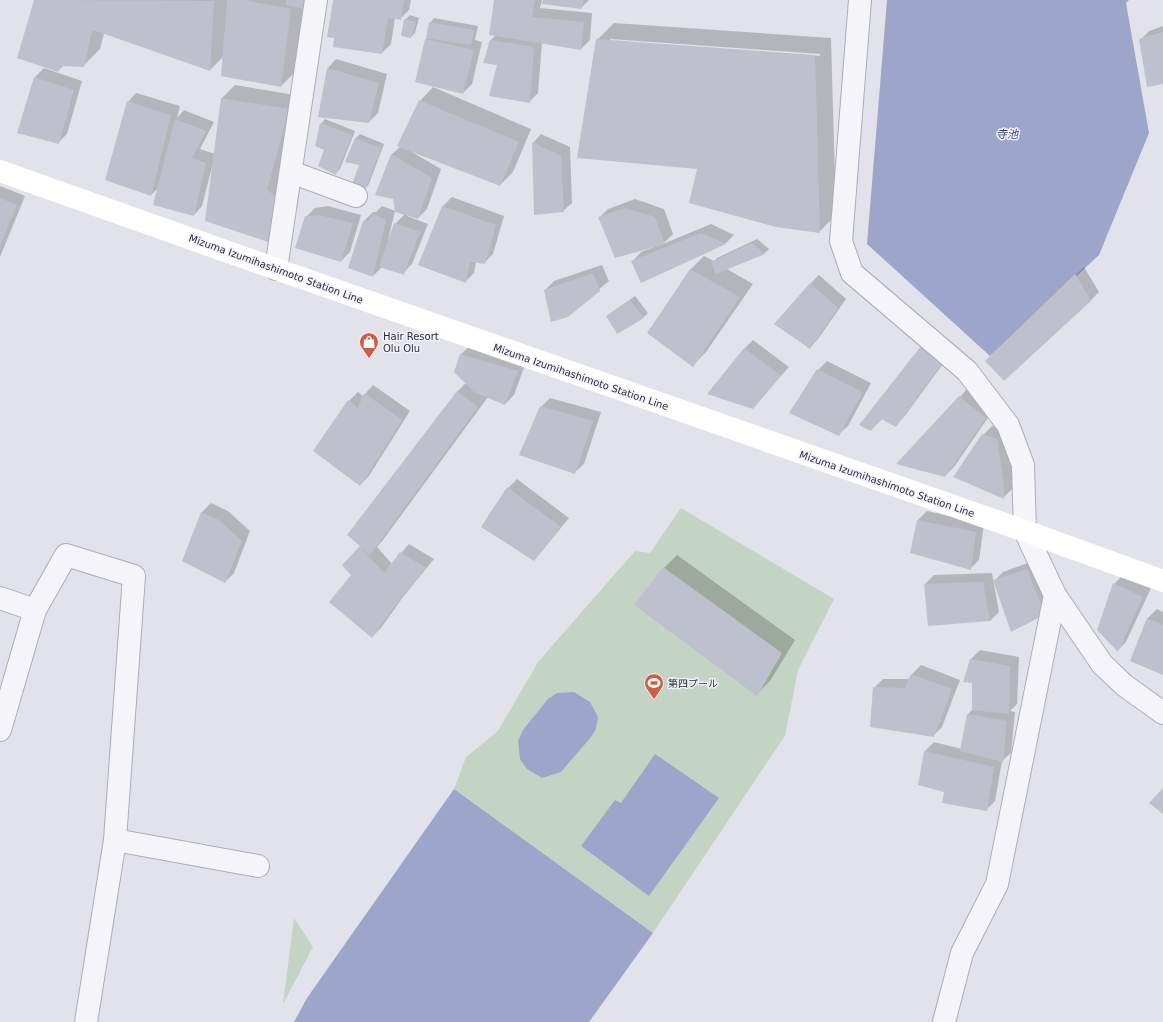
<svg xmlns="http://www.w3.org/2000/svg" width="1163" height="1022" font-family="'DejaVu Sans','Noto Sans JP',sans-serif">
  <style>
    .green { fill: #c3d4c4 }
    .water { fill: #9da5ca }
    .shadow { fill: #0003; fill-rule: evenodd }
    .building { fill: #bfc0cd }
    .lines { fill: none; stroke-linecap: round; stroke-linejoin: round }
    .minor-casing { stroke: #abacb8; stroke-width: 24 }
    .minor { stroke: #f5f5f9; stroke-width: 22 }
    .secondary { stroke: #fff; stroke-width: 22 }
    .labels { text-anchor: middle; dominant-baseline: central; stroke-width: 3; stroke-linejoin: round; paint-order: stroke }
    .street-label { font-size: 10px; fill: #2a2b42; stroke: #f2f2f8 }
    .poi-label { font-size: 10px; fill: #2a2b42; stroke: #f2f2f8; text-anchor: start }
    .water-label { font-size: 11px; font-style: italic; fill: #343d76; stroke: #f2f2f8 }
  </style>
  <rect width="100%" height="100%" fill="#e2e3ea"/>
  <path class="green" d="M681 508 834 599 798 670 785 736 653 933 454 789 466 757 498 731 538 662 635 551 650 553Z
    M294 918 313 947 283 1004Z"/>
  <path class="water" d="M887 0H1129L1126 3 1149 133 1099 255 990 356 867 244Z
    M574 692 590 702 598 717 596 729 591 737 561 772 542 778 527 769 520 759 518 741 523 730 548 699 557 693Z
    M655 754 719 798 649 896 581 846 615 800 621 803Z
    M454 789 653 933 589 1022H294L307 998Z"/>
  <path class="shadow" d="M35 0H313L303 7 294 73 281 86 224 56 210 70 104 33 100 49 83 66 64 65 58 71 18 57Z
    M334 0H411L409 10 400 19 395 18 391 44 382 53 334 46 335 37Z
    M495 0H542L540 8 592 13 590 40 581 49 542 42 538 93 529 102 499 64 491 40 496 35Z
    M544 0H589L581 8Z
    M410 15 419 18 415 33 411 37 405 20Z
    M434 18 478 26 475 40 482 42 472 84 463 93 426 39 429 37 430 23Z
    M614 23 831 38 836 215 819 232 698 168 597 40ZM610 39 820 54V56L610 41Z
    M1163 26V83L1140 40 1149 31Z
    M336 59 387 74 378 113 369 122 328 68Z
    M44 68 82 81 67 134 58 143 35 77Z
    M235 85 301 96 281 227 268 241 213 167H212L202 206 194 215 158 188 151 195 128 102 136 93 180 106 177 118 184 110 214 122 200 149 215 154 222 98Z
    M433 87 531 129 513 172 500 185 410 151 441 169 427 209 418 218 407 214V216L428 224 412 264 403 273 382 267 373 276 364 221 373 212H376L382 206 395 211 388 241H389L395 224 405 214 394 198 377 195 392 154 401 146 420 101Z
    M325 119 355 131 340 169 336 173 325 149 321 124Z
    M360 134 384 144 369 184 365 189 355 139Z
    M541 134 570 147 572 203 563 211 533 143Z
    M0 186 25 196 0 257Z
    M452 197 504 216 493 254 484 263 476 262 474 273 465 282 419 265 443 206Z
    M635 199 664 209 673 234 663 244 711 224 734 235 726 243 641 282 633 261 641 252 654 247V246L599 218 608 209Z
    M328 206 361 215 350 252 341 261 306 217 315 208Z
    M757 239 769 249 765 253 727 269 753 284 706 352 693 365 648 333 691 269 704 256 714 261 717 258Z
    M602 265 609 281 567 316 545 290 554 281Z
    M1084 267 1099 292 1090 301 996 352Z
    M819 275 846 299 818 339 810 348V284Z
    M635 296 648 313 644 317 612 312Z
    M753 340 789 367 752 408 744 349Z
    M470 346 526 362 514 395 505 404 488 397 383 540 377 547 392 564 409 544 434 559 403 597 381 628 372 637 352 575 343 565 361 545 349 534 458 391 466 383 461 354Z
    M951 353 904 417 895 426 882 419 871 430 860 424Z
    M827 361 871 383 848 426 839 434 818 370Z
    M373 385 410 411 369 476 360 485 349 401 358 392 363 396Z
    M968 388 994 409 954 467 945 476 960 397Z
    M550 398 601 412 584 464 575 472 541 407Z
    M992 426 1005 430 1013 475 1012 489 1004 497 983 435Z
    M517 479 569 518 542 551 534 560 508 488Z
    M211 503 228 511 250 531 234 573 225 582 184 561 202 512Z
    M927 511 984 524 979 560 970 569 918 520Z
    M677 555 795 640 770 681 757 694 664 568Z
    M1036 560 1050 597 1041 615 994 581 1003 572Z
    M992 573 999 612 990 621 925 584 934 575Z
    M1123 575 1151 588 1126 642 1118 650 1114 584Z
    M1157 609 1163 612V674L1132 660 1148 618Z
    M980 650 1019 657 1017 704 1010 711 1015 712 1011 753 1002 761 995 801 986 810 945 791 925 751 934 742 962 749 967 715 973 709V682L971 659Z
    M921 665 960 680 942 727 933 736 874 688 883 679H910L912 674Z"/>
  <path class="building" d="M34 0 214 1 210 71 96 31H92L84 67 61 66 58 72 17 58Z
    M227 0H244L291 9 281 87 221 76Z
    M286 0H308L306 9 286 5Z
    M333 0H404L401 20 388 18 382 54 333 47 334 38 327 37Z
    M494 0H535L532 17 584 22 581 50 489 35Z
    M543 0H583L582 9 542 4Z
    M404 19 416 22 411 38 401 36Z
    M429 22 474 30 471 45 426 38Z
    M1163 32V84L1147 87 1139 39Z
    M425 39 474 50 463 94 415 82Z
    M596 39 815 55 820 233 776 227 689 203 697 169 577 158Z
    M490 40 534 47 530 103 489 96 497 65 483 63Z
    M327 68 379 83 369 123 318 117Z
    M34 77 74 90 59 144 17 133Z
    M221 98 289 109 267 190 277 197 268 242 205 221Z
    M419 100 519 142 500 186 397 146Z
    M127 101 171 115 151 196 105 180Z
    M175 119 206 131 192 158 206 163 194 216 153 205Z
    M320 123 352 135 336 175 318 166 324 150 315 146Z
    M355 138 381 148 365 190 352 184 359 165 345 162Z
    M532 142 561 156 564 212 534 215Z
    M391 154 432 178 418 219 395 212 393 199 375 195Z
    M0 198 17 205 0 246Z
    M442 206 496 225 485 264 470 262 466 283 418 265Z
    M625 208 655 217 665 244 615 258 598 217Z
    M373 214 386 220 373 277 348 268 363 221H368Z
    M319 215 353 223 341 262 295 248 305 216Z
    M394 223 420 232 404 275 379 267Z
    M701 233 726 244 641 283 631 261Z
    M752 243 765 254 716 274 711 262Z
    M690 269 740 297 693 367 647 333Z
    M593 273 600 291 568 317 551 322 544 290Z
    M1075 274 1091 301 1004 381 985 361Z
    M810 283 838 308 810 349 774 324Z
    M630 300 644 318 617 334 606 316Z
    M921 346 943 362 896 427 881 419 871 431 859 425Z
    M744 348 781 376 753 409 707 394Z
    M460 354 518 371 505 405 474 392 454 372Z
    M817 369 863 392 839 436 789 413Z
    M457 391 478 407 370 555 360 546 384 573 400 552 426 568 394 607 372 638 329 602 351 575 342 565 360 546 347 535Z
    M364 393 402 420 360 486 313 451 348 400 358 408Z
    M959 396 986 418 945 477 896 464Z
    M540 406 593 421 575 474 519 455Z
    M982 434 997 439 1004 485V499L953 477Z
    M507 487 561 527 534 561 481 527Z
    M201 512 219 520 242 541 225 583 182 561Z
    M917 520 976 532 971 570 910 553Z
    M663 567 782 653 757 696 634 605Z
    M1027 569 1042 606V616L1011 632 993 580Z
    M983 582 990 621 928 626 924 584Z
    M1113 583 1143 597 1118 652 1097 630Z
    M1147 618 1163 625V675L1130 661Z
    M970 659 1010 666 1009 714 972 710V683L963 682Z
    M911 674 952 689 934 737 870 727 873 687 905 688Z
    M967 714 1007 721 1003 762 960 751Z
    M924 751 994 767 987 811 942 803 944 792 918 785Z
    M1163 788V814L1149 803Z"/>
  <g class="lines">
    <g class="minor-casing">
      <path id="minor" d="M860 0 841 241 852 273 967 371 1008 425 1023 465 1025 531 1055 595 997 884 962 953 944 1022
        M291 172 356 196
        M276 269 316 0
        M1055 595 1102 664 1124 685 1163 713
        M0 598 35 610 66 555 134 576 115 840 86 1022
        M0 730 35 610
        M115 840 258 866"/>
    </g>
    <use href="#minor" class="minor"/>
    <path class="secondary" d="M0 171 276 269 1025 531 1163 581"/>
  </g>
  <defs>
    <g id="shop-pin" transform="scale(1)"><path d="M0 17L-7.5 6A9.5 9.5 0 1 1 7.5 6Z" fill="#ce5d48" stroke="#f2f2f8"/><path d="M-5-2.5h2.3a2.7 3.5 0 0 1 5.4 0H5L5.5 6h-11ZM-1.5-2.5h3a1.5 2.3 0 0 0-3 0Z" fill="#fff"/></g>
    <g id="stadium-pin" transform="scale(1)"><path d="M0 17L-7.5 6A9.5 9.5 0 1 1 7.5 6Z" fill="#ce5d48" stroke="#f2f2f8"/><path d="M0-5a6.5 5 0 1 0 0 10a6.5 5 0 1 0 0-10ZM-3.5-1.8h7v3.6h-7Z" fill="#fff"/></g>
  </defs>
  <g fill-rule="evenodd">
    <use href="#shop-pin" x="369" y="342"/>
    <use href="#stadium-pin" x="654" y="683"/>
  </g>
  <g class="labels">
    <g class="street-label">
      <text transform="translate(276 269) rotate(20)">Mizuma Izumihashimoto Station Line</text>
      <text transform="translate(581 377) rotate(19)">Mizuma Izumihashimoto Station Line</text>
      <text transform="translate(887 484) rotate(19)">Mizuma Izumihashimoto Station Line</text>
    </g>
    <g class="poi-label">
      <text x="383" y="336">Hair Resort<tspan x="383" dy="12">Olu Olu</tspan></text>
      <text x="668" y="683">第四プール</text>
    </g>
    <g class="water-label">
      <text x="1007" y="134">寺池</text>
    </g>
  </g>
</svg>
